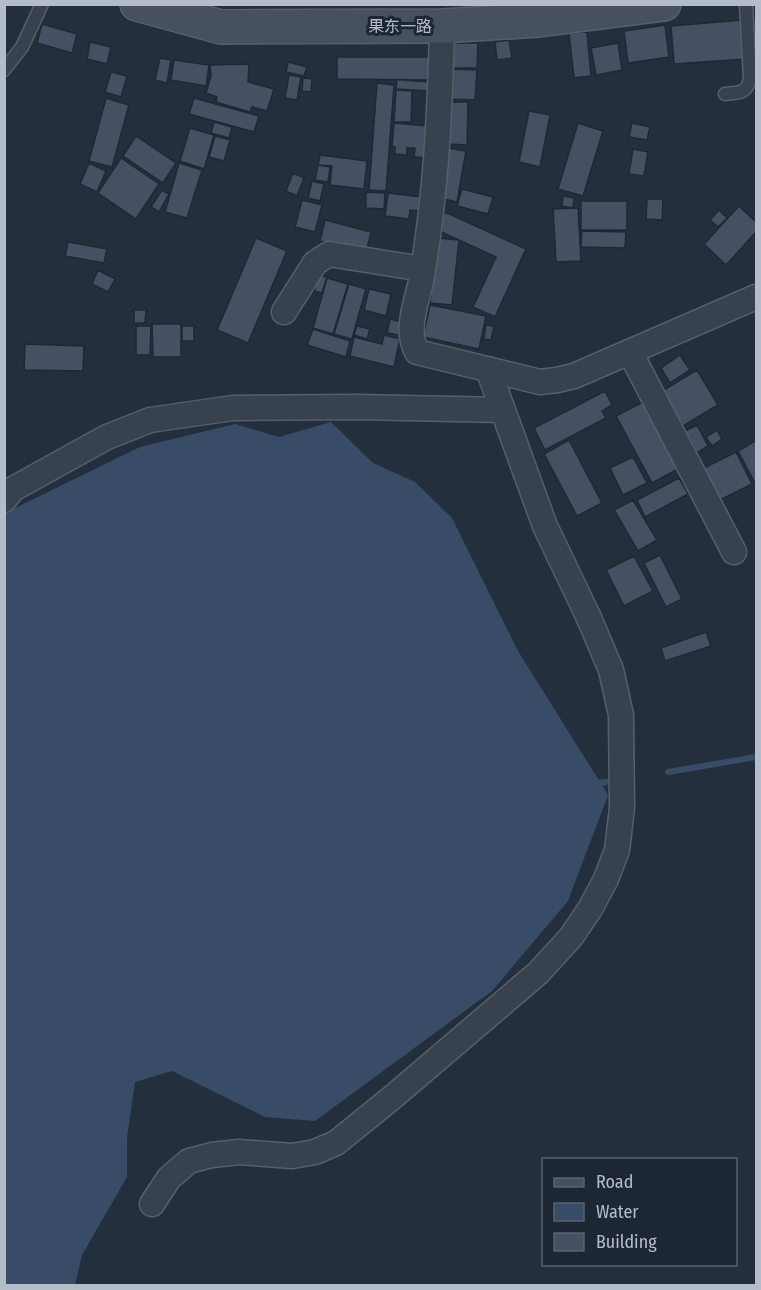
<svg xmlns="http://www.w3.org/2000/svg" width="761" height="1290" font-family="'Fira Sans Condensed','Noto Sans SC',sans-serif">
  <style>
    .water { fill: #394c67 }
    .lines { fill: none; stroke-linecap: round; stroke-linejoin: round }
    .stream { stroke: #394c67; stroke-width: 6 }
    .building { fill: #455162; stroke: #1f2835; stroke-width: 1.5 }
    .lane-casing { stroke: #565f6c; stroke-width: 15 }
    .street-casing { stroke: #565f6c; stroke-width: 27 }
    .secondary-casing { stroke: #565f6c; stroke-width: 36 }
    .lane { stroke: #38414e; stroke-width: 12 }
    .street { stroke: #38414e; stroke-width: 24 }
    .secondary { stroke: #465061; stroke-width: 33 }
    .labels { text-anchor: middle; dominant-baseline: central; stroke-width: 6; stroke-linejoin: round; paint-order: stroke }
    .street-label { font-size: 16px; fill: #b4bcc9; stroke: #1d2633 }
  </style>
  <rect width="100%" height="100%" fill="#242f3e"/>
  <path class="water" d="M331 422 373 463 415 482 452 518 518 651 608 795 568 901 492 991 315 1121 265 1117 172 1071 135 1082 127 1138V1177L82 1255 75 1285H5V513L140 447 235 424 279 437Z"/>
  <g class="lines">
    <path class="stream" d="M668 772 756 757
      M593 784 606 782"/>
  </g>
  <path class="building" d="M743 20 746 59 674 64 671 26Z
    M42 24 77 34 72 53 37 43Z
    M665 25 669 57 628 63 624 31Z
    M587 32 591 76 574 78 569 33Z
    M509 40 512 58 497 60 495 42Z
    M90 42 111 47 107 64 87 59Z
    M452 43H478L477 68H452Z
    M618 43 622 70 596 75 591 48Z
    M337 57H433L432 80 337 79Z
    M160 58 171 60 167 83 155 80Z
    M174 60 209 65 206 86 171 80Z
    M288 62 307 67 304 76 286 72Z
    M249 64 248 82 274 89 267 111 252 107 250 112 216 102 217 97 206 93 211 76 210 65Z
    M451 69 477 70 475 100 450 99Z
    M111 72 127 76 121 97 105 92Z
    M289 75 301 77 297 100 285 98Z
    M303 78 312 79 311 92 302 91Z
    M397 80 432 82 431 91 396 89Z
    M377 83 394 85 386 191 369 190Z
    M396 90 412 91 411 122H394Z
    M106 98 129 105 112 167 89 161Z
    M194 98 259 116 254 132 189 114Z
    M449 102H468L467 145 448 144Z
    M529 111 550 115 540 167 519 162Z
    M214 122 232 127 229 138 211 133Z
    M394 123 428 126 426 158 414 157 415 148H407V155L395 154V147L392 146Z
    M578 123 603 131 583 196 558 189Z
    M632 123 650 127 647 140 629 137Z
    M190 128 214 135 204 169 180 161Z
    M136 136 176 163 163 183 123 156Z
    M215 136 230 140 224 161 209 157Z
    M448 148 466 151 457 202 439 198Z
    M633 149 648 152 644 176 629 174Z
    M320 155 367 161 364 189 330 185 332 166 318 165Z
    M121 158 159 184 136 219 98 193Z
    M89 163 106 171 97 192 80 184Z
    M179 163 202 170 187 218 165 212Z
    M318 165 330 167 328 182 315 180Z
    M293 173 304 178 297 196 286 191Z
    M312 181 324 184 320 201 308 198Z
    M462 189 493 197 488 214 457 206Z
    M162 190 169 194 159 212 151 207Z
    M366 192 385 193 384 209 366 208Z
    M388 193 422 197 421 211 410 210 409 219 385 216Z
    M563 196 574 198 573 208 562 206Z
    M647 199H663L662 220 646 219Z
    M302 200 322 205 315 232 295 227Z
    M581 201H627V230H581Z
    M739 206 756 222V232L726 265 704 244Z
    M578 208 581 261 556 262 553 209Z
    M719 210 727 218 718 227 710 220Z
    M445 212 526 249 495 317 473 307 496 257 437 230Z
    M325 220 371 232 366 253 320 241Z
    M582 231 626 232 625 248 581 247Z
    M256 238 287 251 248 343 217 330Z
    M437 238 459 240 452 305 430 303Z
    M68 242 107 249 104 263 65 256Z
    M98 270 115 279 108 292 92 284Z
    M319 275 327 277 322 293 314 291Z
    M327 278 348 284 333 334 313 328Z
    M349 284 366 289 352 339 334 334Z
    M369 289 391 294 386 316 364 310Z
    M430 305 486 316 479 349 423 337Z
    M134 310H146L145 323H134Z
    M390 319 402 322 399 335 387 333Z
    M152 324H181V357H153Z
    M486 325 494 326 491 340 484 339Z
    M136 326H151L150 355H136Z
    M182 326H194V341H182Z
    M357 326 370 329 367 339 354 335Z
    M313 329 350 341 346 357 307 345Z
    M384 335 400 339 394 367 350 356 354 337 382 344Z
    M25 344 84 346 83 371 24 370Z
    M680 355 690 370 670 383 661 368Z
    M697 370 718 405 683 426 662 391Z
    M605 391 612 405 602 411 606 418 545 450 534 428Z
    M643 402 678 469 652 483 616 416Z
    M697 425 708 446 697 453 685 431Z
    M717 430 722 439 712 446 706 437Z
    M569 440 602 503 577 516 544 454Z
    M755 441 756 443V485L738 451Z
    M736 452 752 484 720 500 704 468Z
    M633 457 647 483 623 495 610 468Z
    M679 478 688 494 645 517 637 500Z
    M633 500 657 540 638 551 614 510Z
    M660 555 682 599 666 607 644 563Z
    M634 556 653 591 624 606 606 570Z
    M706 632 711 646 665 661 661 648Z"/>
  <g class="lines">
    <g class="lane-casing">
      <path id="lane" d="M4 70 22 47 42 4
        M725 94C738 92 746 95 750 79L746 4"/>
    </g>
    <g class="street-casing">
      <path id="street" d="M442 26C440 111 436 197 421 281 416 305 405 330 417 352L540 382 557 380 574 376 756 297
        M284 312 315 263 329 254 423 269
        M630 352 734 552
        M4 500 13 489 107 437 150 420 233 408 357 407 503 410
        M152 1204 169 1178 189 1161 212 1155 239 1152 292 1156 315 1152 336 1143 394 1096 538 973 571 937 590 909 606 879 617 850 622 808 621 715 611 670 589 618 545 526 488 369"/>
    </g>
    <g class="secondary-casing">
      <path id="secondary" d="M137 4 221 27 442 26 539 20 664 4"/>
    </g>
    <use href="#lane" class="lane"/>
    <use href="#street" class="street"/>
    <use href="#secondary" class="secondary"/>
  </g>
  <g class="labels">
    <g class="street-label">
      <text x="400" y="26">果东一路</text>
    </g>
  </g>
  <rect width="761" height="1290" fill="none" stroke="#b4bcc9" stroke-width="12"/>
  <rect x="542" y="1158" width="195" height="108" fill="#1d2633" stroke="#59626f" stroke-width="1.5"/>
  <rect x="554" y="1178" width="30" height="9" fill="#465061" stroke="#59626f" stroke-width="1.5"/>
  <text x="596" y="1188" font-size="18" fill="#b4bcc9">Road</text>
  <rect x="554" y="1203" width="30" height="18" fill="#394c67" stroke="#59626f" stroke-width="1.5"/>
  <text x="596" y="1218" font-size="18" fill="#b4bcc9">Water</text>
  <rect x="554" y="1233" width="30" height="18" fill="#455162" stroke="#59626f" stroke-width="1.5"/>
  <text x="596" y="1248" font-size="18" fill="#b4bcc9">Building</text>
</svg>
